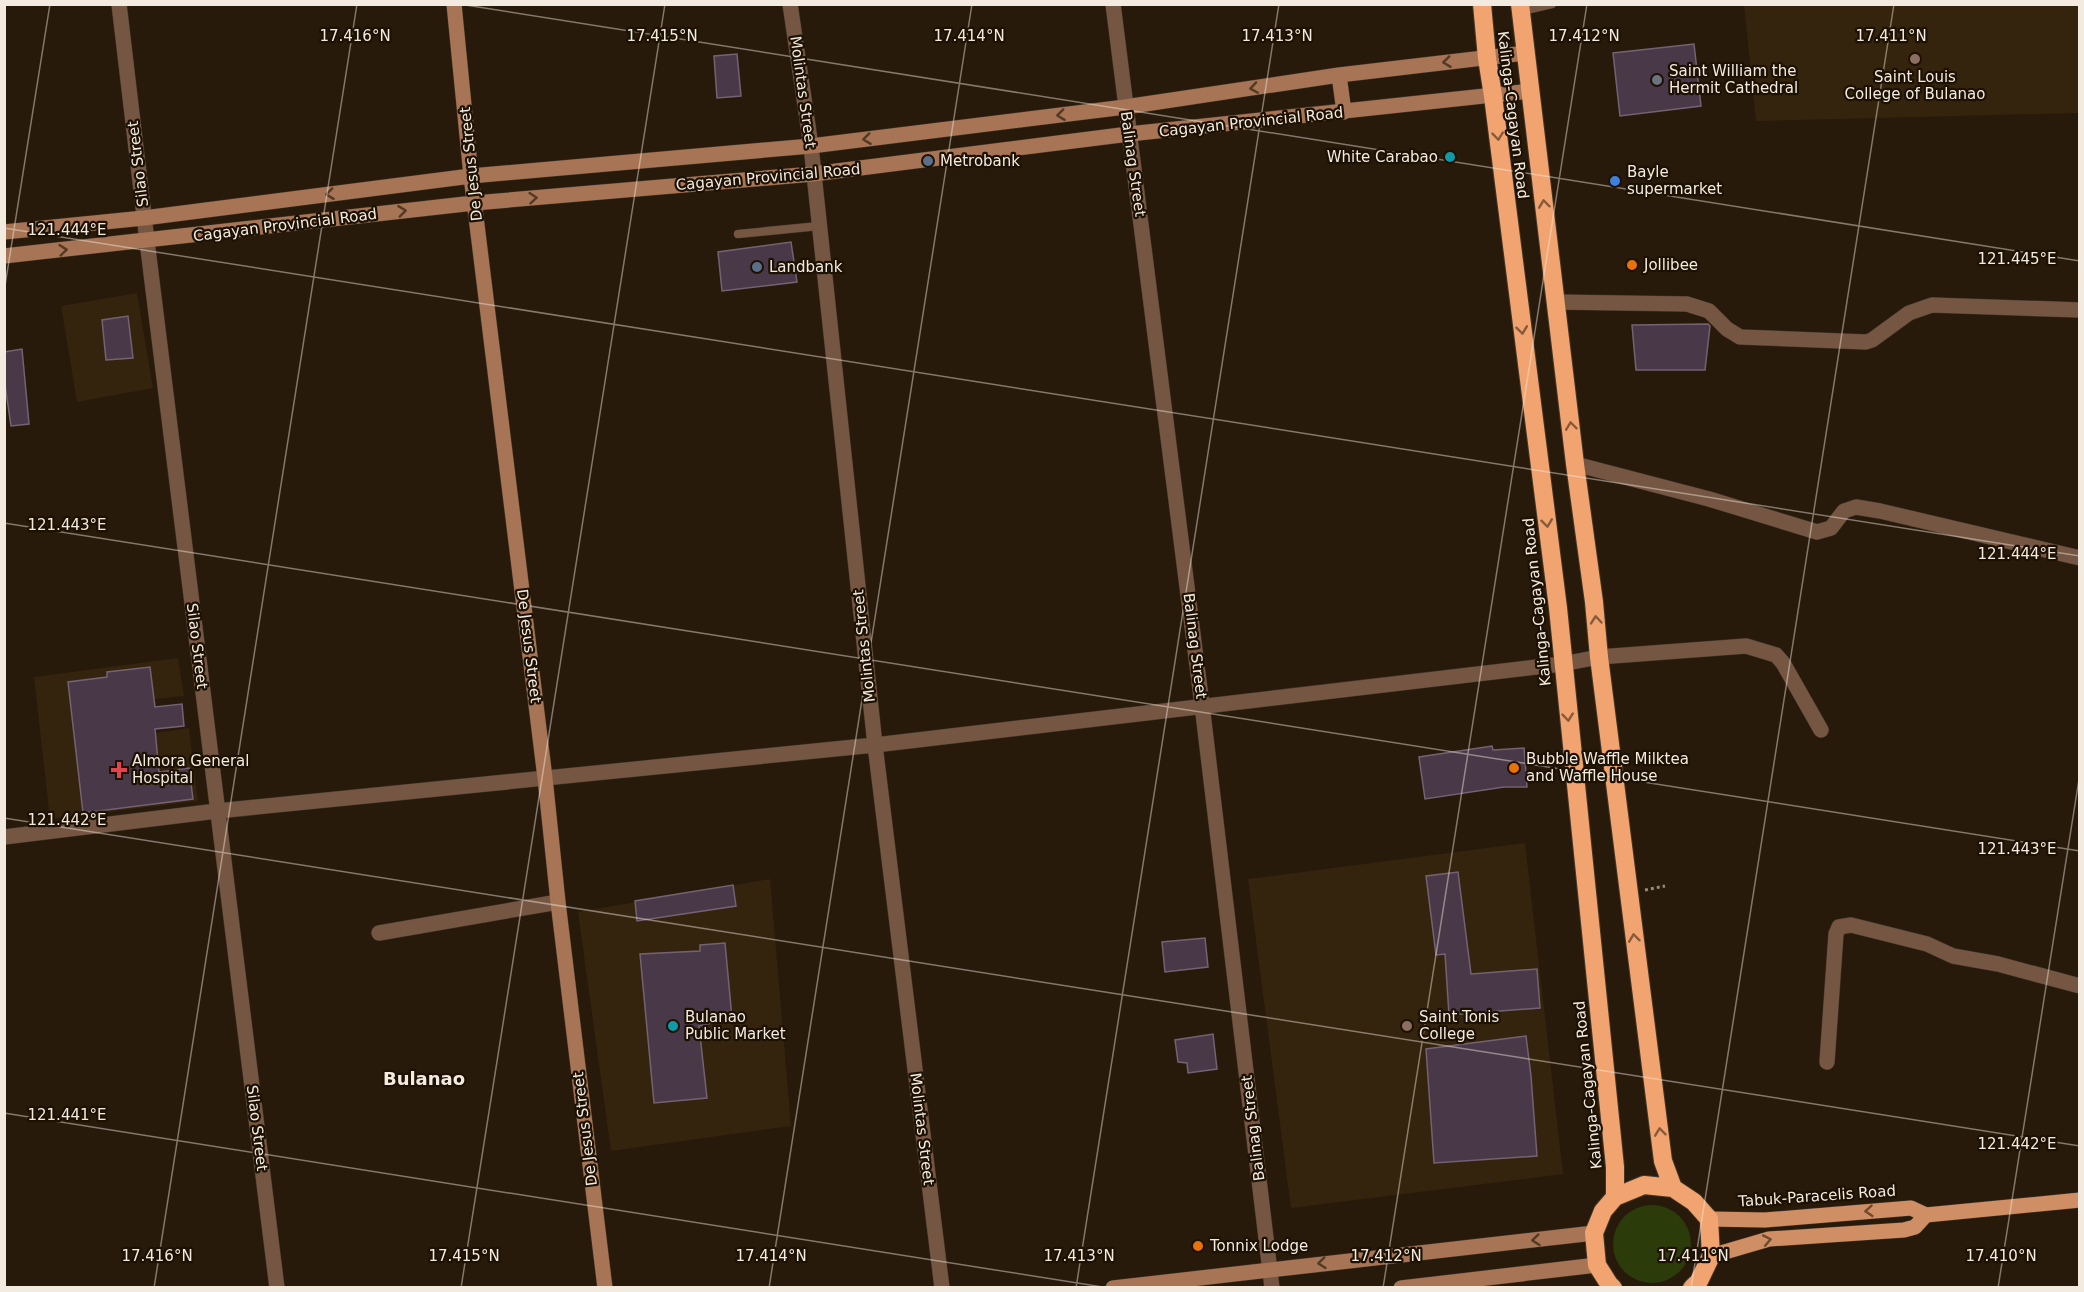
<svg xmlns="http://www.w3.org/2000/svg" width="2084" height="1292" font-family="'DejaVu Sans',sans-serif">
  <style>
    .built { fill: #34230d }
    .green { fill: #2b3b0a }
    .building { fill: #493948; stroke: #746272; stroke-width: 1.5 }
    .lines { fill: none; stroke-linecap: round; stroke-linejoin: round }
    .lane-casing { stroke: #443729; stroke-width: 9 }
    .street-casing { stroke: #443729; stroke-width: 16 }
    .secondary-casing { stroke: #443729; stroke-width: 16 }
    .primary-casing { stroke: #443729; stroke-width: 16 }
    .highway-casing { stroke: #443729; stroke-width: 20 }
    .path { stroke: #94897d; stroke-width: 3; stroke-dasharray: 3 3; stroke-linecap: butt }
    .lane { stroke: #755642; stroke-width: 8 }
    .street { stroke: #755642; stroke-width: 15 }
    .secondary { stroke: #a77555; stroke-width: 15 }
    .primary { stroke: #cf8e63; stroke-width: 15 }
    .highway { stroke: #f2a470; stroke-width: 18 }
    .oneway { stroke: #543924 }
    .oneway2 { stroke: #885a3a }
    .oneway3 { stroke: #6d492e }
    .ticks { fill: none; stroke: #f3eae0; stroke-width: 1.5; stroke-opacity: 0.45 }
    .education-dot { fill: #8d6e63; stroke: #1d1103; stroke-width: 2 }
    .worship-dot { fill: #6b7280; stroke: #1d1103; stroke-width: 2 }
    .culture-dot { fill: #0f9aa8; stroke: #1d1103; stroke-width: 2 }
    .service-dot { fill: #5c6f8a; stroke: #1d1103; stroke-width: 2 }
    .shop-dot { fill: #3f7fe0; stroke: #1d1103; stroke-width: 2 }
    .food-dot { fill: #e8710a; stroke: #1d1103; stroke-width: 2 }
    .health-dot { fill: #e0444e; stroke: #1d1103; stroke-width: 2 }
    .labels { text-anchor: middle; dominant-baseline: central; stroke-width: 4.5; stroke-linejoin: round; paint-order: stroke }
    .poi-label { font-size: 15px; fill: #f3eae0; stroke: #1d1103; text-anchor: start }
    .street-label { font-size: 15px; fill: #f3eae0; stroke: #1d1103 }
    .quarter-label { font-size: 18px; font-weight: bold; fill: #f3eae0; stroke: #1d1103 }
    .ticks-label { font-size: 15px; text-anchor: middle; fill: #f3eae0; stroke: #1d1103; stroke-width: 4.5; stroke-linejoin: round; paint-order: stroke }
  </style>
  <rect width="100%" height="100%" fill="#271a0b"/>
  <path class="built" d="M1744 5H2079V113L1756 121Z
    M137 293 153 388 77 402 61 306Z
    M178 658 184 696 110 704 114 739 189 728 198 801 50 819 34 677Z
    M1525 843 1563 1174 1291 1208 1248 879Z
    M770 879 791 1126 611 1151 578 912Z"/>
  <path class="green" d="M1613 1244a39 39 0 1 1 78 0a39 39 0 1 1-78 0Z"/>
  <path class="building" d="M1694 44 1701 106 1620 116 1613 53Z
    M737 54 741 96 717 98 714 56Z
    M791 242 797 282 722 291 718 252Z
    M128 316 133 358 106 360 102 320Z
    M1708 324 1710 326 1705 370H1636L1632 325Z
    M22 349 29 424 11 426 4 378V352Z
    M150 667 155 707 182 704 184 726 155 729 159 772 189 768 193 799 83 813 68 682 107 677V672Z
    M1492 746 1493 750 1524 748 1527 787H1504L1425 799 1419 757Z
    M1458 872 1471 974 1537 969 1540 1008 1449 1015 1445 954 1436 955 1426 876Z
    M733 885 736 906 637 921 635 901Z
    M1205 938 1208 967 1165 972 1162 942Z
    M725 943 732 1018 699 1026 707 1098 654 1103 640 954 700 951V945Z
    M1213 1034 1217 1069 1188 1073 1187 1063 1178 1062 1175 1040Z
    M1526 1036 1531 1076 1537 1156 1434 1163 1426 1049Z"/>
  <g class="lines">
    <g class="lane-casing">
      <path id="lane" d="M1522 11 1552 4
        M738 234 819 226"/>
    </g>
    <g class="street-casing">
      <path id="street" d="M119 4 147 241 277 1288
        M790 4 811 146 875 745 942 1288
        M1113 4 1202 705 1272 1288
        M1556 302 1687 304 1709 311 1727 329 1740 337 1866 342 1872 340 1909 313 1932 305 2080 310
        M1575 464 1709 499 1817 532 1831 528 1844 511 1856 507 1880 511 2080 558
        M4 837 217 811 875 745 1562 664 1599 657 1746 646 1776 655 1783 663 1821 730
        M379 933 558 902
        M1827 1062 1836 934 1839 927 1851 925 1927 944 1953 956 1998 964 2080 986"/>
    </g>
    <g class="secondary-casing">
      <path id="secondary" d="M454 4 471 176 545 778 558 902 605 1288
        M1339 75 1344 112
        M4 232 144 218 471 176 811 146 1125 107 1339 75 1526 53
        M4 256 474 203 813 174 1129 134 1531 91
        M1113 1288 1594 1233
        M1401 1288 1597 1265"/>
    </g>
    <g class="primary-casing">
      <path id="primary" d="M1709 1219 1765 1220 1911 1208 1926 1215 2080 1200
        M1711 1256 1769 1239 1904 1230 1915 1227 1926 1215"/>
    </g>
    <g class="highway-casing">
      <path id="highway" d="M1482 4 1487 58 1493 96 1558 608 1615 1167V1197
        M1520 4 1575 464 1594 602 1599 657 1663 1161 1673 1188
        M1613 1288 1609 1284 1597 1265 1594 1233 1603 1211 1615 1197 1644 1185 1673 1188 1694 1202 1709 1219 1711 1256 1699 1281 1692 1288"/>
    </g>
    <path class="path" d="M1645 890 1665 886"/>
    <use href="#lane" class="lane"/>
    <use href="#street" class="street"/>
    <use href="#secondary" class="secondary"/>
    <use href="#primary" class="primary"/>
    <use href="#highway" class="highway"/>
  </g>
  <defs><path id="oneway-chevron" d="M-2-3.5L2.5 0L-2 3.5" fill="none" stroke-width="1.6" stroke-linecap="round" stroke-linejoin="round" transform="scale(1.5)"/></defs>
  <g class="oneway">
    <use href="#oneway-chevron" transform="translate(1447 62) rotate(173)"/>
    <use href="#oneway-chevron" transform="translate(1254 88) rotate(171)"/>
    <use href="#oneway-chevron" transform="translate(1061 115) rotate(173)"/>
    <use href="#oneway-chevron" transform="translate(867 139) rotate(173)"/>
    <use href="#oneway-chevron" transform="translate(330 194) rotate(173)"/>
    <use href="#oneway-chevron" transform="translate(533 198) rotate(-5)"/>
    <use href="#oneway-chevron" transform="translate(402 211) rotate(-7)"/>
    <use href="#oneway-chevron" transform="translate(63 250) rotate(-6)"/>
    <use href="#oneway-chevron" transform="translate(1536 1240) rotate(174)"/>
    <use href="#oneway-chevron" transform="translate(1322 1263) rotate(174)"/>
  </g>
  <g class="oneway2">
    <use href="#oneway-chevron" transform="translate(1498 136) rotate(84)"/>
    <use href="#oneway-chevron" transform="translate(1544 204) rotate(-97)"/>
    <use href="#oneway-chevron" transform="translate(1522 330) rotate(83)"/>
    <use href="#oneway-chevron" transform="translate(1571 426) rotate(-97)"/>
    <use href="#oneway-chevron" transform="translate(1547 523) rotate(83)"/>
    <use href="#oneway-chevron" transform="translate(1596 620) rotate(-95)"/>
    <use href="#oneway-chevron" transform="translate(1568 717) rotate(84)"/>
    <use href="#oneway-chevron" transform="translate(1634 938) rotate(-97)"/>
    <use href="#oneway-chevron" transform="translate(1660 1132) rotate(-97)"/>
  </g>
  <g class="oneway3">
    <use href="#oneway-chevron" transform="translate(1869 1211) rotate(175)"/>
    <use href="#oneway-chevron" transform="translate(1767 1240) rotate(-11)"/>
  </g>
  <path class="ticks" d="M459 4 2080 261M4 228 2080 556M4 292 50 4M4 523 2080 851M4 818 2080 1146M4 1113 1109 1288M154 1288 357 4M461 1288 665 4M769 1288 972 4M1076 1288 1279 4M1383 1288 1587 4M1691 1288 1894 4M1998 1288 2080 773"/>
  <g class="education-dot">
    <circle cx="1915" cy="59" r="6"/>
    <circle cx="1407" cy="1026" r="6"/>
  </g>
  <circle class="worship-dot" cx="1657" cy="80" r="6"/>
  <g class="culture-dot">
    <circle cx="1450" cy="157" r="6"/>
    <circle cx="673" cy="1026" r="6"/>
  </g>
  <g class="service-dot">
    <circle cx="928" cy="161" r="6"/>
    <circle cx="757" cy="267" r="6"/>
  </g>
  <circle class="shop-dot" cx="1615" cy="181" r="6"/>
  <g class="food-dot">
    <circle cx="1632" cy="265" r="6"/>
    <circle cx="1514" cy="768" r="6"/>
    <circle cx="1198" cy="1246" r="6"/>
  </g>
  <path class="health-dot" d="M116 761h6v6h6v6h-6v6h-6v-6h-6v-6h6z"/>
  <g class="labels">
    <g class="poi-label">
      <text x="1669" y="71">Saint William the<tspan x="1669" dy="17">Hermit Cathedral</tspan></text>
      <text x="1915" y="77" text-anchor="middle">Saint Louis<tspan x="1915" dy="17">College of Bulanao</tspan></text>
      <text x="1438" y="157" text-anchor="end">White Carabao</text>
      <text x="940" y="161">Metrobank</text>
      <text x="1627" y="172">Bayle<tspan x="1627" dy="17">supermarket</tspan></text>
      <text x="1644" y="265">Jollibee</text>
      <text x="769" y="267">Landbank</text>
      <text x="1526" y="759">Bubble Waffle Milktea<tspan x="1526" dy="17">and Waffle House</tspan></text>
      <text x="132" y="761">Almora General<tspan x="132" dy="17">Hospital</tspan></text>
      <text x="685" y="1017">Bulanao<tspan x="685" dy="17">Public Market</tspan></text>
      <text x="1419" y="1017">Saint Tonis<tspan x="1419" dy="17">College</tspan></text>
      <text x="1210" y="1246">Tonnix Lodge</text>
    </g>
    <g class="street-label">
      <text transform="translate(803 92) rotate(82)">Molintas Street</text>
      <text transform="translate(1513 115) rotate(83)">Kalinga-Cagayan Road</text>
      <text transform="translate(1251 122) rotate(-6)">Cagayan Provincial Road</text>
      <text transform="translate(138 164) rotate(-97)">Silao Street</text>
      <text transform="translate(471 164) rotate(-96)">De Jesus Street</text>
      <text transform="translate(1133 164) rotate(82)">Balinag Street</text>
      <text transform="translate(768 177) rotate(-5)">Cagayan Provincial Road</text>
      <text transform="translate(285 225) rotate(-7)">Cagayan Provincial Road</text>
      <text transform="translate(1537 602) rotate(-96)">Kalinga-Cagayan Road</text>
      <text transform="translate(197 646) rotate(83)">Silao Street</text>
      <text transform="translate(529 646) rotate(83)">De Jesus Street</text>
      <text transform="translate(864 646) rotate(-96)">Molintas Street</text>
      <text transform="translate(1195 646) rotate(83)">Balinag Street</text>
      <text transform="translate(1588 1085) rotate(-96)">Kalinga-Cagayan Road</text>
      <text transform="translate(257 1128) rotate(83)">Silao Street</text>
      <text transform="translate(1253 1128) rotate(-97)">Balinag Street</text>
      <text transform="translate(585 1129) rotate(-97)">De Jesus Street</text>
      <text transform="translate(922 1129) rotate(83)">Molintas Street</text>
      <text transform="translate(1817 1196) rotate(-4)">Tabuk-Paracelis Road</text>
    </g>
    <g class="quarter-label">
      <text x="424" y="1078">Bulanao</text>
    </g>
  </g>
  <g class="ticks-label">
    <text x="355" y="41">17.416°N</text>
    <text x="662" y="41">17.415°N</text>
    <text x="969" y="41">17.414°N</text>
    <text x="1277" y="41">17.413°N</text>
    <text x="1584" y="41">17.412°N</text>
    <text x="1891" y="41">17.411°N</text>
    <text x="67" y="235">121.444°E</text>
    <text x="2017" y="264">121.445°E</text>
    <text x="67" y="530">121.443°E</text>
    <text x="2017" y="559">121.444°E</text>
    <text x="67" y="825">121.442°E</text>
    <text x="2017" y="854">121.443°E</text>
    <text x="67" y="1120">121.441°E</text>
    <text x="2017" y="1149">121.442°E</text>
    <text x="157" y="1261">17.416°N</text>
    <text x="464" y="1261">17.415°N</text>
    <text x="771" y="1261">17.414°N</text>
    <text x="1079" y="1261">17.413°N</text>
    <text x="1386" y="1261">17.412°N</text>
    <text x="1693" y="1261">17.411°N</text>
    <text x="2001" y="1261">17.410°N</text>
  </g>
  <rect width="2084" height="1292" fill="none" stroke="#f3eae0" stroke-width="12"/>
</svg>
